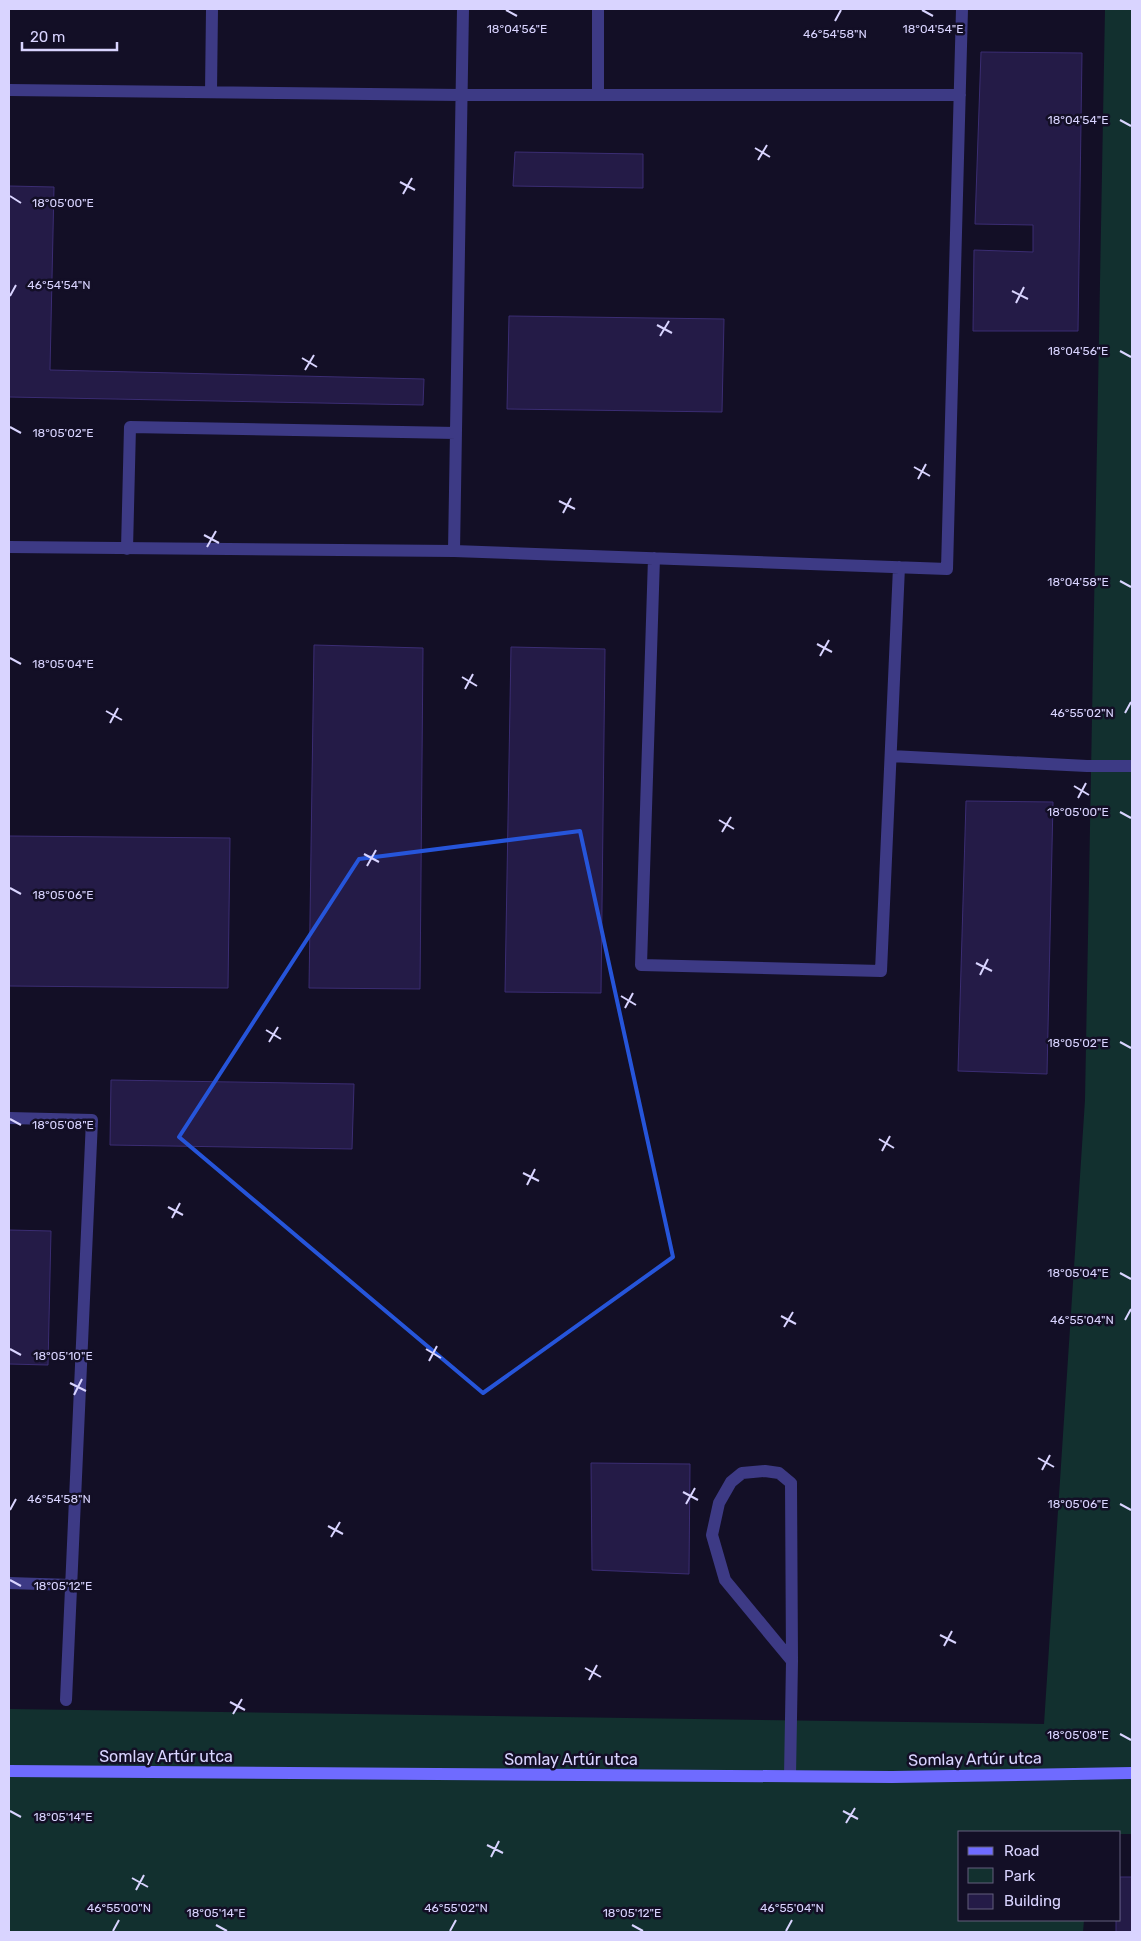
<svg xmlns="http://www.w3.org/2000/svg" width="1141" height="1941" font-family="Rubik,sans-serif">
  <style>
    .green { fill: #12302f }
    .building { fill: #241b47; stroke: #3b2d73 }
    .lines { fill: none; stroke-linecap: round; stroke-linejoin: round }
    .lane { stroke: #3d3a85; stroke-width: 12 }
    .secondary { stroke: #6f6bff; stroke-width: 12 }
    .marked { fill: none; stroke: #2655da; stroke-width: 4; stroke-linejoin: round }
    .ticks { fill: none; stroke: #d9d4ff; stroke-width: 2 }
    .labels { text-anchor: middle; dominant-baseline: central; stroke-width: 5; stroke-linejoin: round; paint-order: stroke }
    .street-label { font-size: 16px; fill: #d9d4ff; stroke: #130f26 }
    .ticks-label { font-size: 12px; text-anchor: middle; fill: #d9d4ff; stroke: #130f26; stroke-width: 5; stroke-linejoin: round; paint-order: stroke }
  </style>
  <rect width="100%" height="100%" fill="#130f26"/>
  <path class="green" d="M1105 9H1132V1834H1120V1832H960V1920H1084L1083 1932H9V1709L1044 1724 1085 1100Z"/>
  <path class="building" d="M981 52 1082 53 1078 331H973L974 250 1033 252V225L975 224Z
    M515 152 643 154V188L513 186Z
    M9 186 54 187 50 370 424 379 423 405 9 397Z
    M509 316 724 319 722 412 507 409Z
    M314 645 423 648 420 989 309 988Z
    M511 647 605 649 601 993 505 992Z
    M966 801 1053 802 1047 1074 958 1071Z
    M9 836 230 838 228 988 9 986Z
    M111 1080 354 1084 352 1149 110 1145Z
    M9 1230 51 1231 48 1365 9 1364Z
    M591 1463 690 1464 689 1574 592 1570Z
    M1120 1877H1132V1932H1116V1920H1120Z"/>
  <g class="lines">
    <path class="lane" d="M9 90 461 95H960
      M211 92 212 9
      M598 95V9
      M9 547 454 551 947 569 962 9
      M127 549 130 427 456 433
      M454 551 463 9
      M654 558 641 965 881 971 899 567
      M891 756 1087 766H1132
      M9 1118 92 1120 66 1700
      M9 1583 71 1585
      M790 1776 792 1661 791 1483 779 1473 765 1471 742 1473 731 1482 719 1503 712 1535 725 1580 792 1661"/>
    <path class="secondary" d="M9 1771 892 1777 1132 1773"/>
  </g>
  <path class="marked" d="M580 831 673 1257 483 1393 179 1137 359 859Z"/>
  <path class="ticks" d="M506 10 517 16M922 10 933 16M835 21 841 10M1120 120 1131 126M755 148 770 157M758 160 767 145M400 182 415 190M403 194 412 178M10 196 21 203M1012 291 1028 299M10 296 16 285M1016 303 1024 287M657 325 672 333M660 336 669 321M1120 351 1131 357M302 358 317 367M305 370 314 355M10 427 21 433M914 467 930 476M918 479 926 464M559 501 575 509M563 513 571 498M204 535 219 543M207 547 216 531M1120 581 1131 587M817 644 832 652M820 656 829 640M10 658 21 664M462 677 477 686M465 689 473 674M106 711 122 720M1125 713 1131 702M110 723 118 708M1074 786 1089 795M1078 798 1086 783M1120 812 1131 818M719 820 734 829M722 832 731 817M364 854 379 862M367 866 376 850M10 888 21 894M976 963 992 971M980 975 988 959M621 996 636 1005M625 1008 633 993M266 1030 281 1039M269 1042 278 1027M1120 1042 1131 1048M10 1119 21 1125M879 1139 894 1148M882 1151 890 1136M523 1173 539 1181M527 1185 535 1169M168 1207 183 1215M172 1218 180 1203M1120 1273 1131 1279M781 1316 796 1324M1125 1320 1131 1309M784 1327 793 1312M10 1349 21 1355M426 1349 441 1358M429 1361 437 1346M70 1383 86 1391M74 1395 82 1379M1038 1458 1054 1467M1042 1470 1050 1455M683 1492 698 1500M686 1504 695 1488M1120 1504 1131 1510M10 1510 16 1499M328 1526 343 1534M331 1537 340 1522M10 1580 21 1586M940 1635 956 1643M944 1646 952 1631M585 1668 601 1677M589 1680 597 1665M230 1702 245 1710M233 1714 242 1699M1120 1734 1131 1740M10 1811 21 1817M843 1811 858 1819M846 1823 855 1808M487 1845 503 1853M491 1857 499 1841M132 1878 148 1887M136 1890 144 1875M216 1925 227 1931M632 1925 643 1931M113 1931 119 1920M450 1931 456 1920M786 1931 792 1920"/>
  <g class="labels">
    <g class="street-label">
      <text x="166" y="1756">Somlay Artúr utca</text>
      <text x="571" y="1759">Somlay Artúr utca</text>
      <text transform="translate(975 1759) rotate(-1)">Somlay Artúr utca</text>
    </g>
  </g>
  <g class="ticks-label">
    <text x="517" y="33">18°04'56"E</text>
    <text x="933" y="33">18°04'54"E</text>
    <text x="835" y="38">46°54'58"N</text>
    <text x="1078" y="124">18°04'54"E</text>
    <text x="63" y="207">18°05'00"E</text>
    <text x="59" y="289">46°54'54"N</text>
    <text x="1078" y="355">18°04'56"E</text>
    <text x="63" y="437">18°05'02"E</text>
    <text x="1078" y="586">18°04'58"E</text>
    <text x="63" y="668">18°05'04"E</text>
    <text x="1082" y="717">46°55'02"N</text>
    <text x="1078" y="816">18°05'00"E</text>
    <text x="63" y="899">18°05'06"E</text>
    <text x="1078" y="1047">18°05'02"E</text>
    <text x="63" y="1129">18°05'08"E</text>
    <text x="1078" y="1277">18°05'04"E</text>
    <text x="1082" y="1324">46°55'04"N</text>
    <text x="63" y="1360">18°05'10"E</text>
    <text x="59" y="1503">46°54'58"N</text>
    <text x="1078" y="1508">18°05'06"E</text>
    <text x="63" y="1590">18°05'12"E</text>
    <text x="1078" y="1739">18°05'08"E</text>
    <text x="63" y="1821">18°05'14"E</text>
    <text x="119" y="1912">46°55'00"N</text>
    <text x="456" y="1912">46°55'02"N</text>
    <text x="792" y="1912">46°55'04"N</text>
    <text x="216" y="1917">18°05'14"E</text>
    <text x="632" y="1917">18°05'12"E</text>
  </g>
  <rect width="1141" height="1941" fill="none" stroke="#d9d4ff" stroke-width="20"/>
  <rect x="958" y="1831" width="162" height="90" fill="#130f26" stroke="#625e7d"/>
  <rect x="968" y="1847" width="25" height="8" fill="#6f6bff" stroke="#625e7d"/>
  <text x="1004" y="1856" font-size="15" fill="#d9d4ff">Road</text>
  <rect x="968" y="1868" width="25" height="15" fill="#12302f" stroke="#625e7d"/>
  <text x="1004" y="1881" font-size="15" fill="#d9d4ff">Park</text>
  <rect x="968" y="1894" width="25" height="15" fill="#241b47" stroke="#625e7d"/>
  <text x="1004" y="1906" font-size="15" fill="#d9d4ff">Building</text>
  <path d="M22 42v8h95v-8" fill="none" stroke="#d9d4ff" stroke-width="2.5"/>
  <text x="30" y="42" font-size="15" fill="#d9d4ff" stroke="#130f26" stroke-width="4" paint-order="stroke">20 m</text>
</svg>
